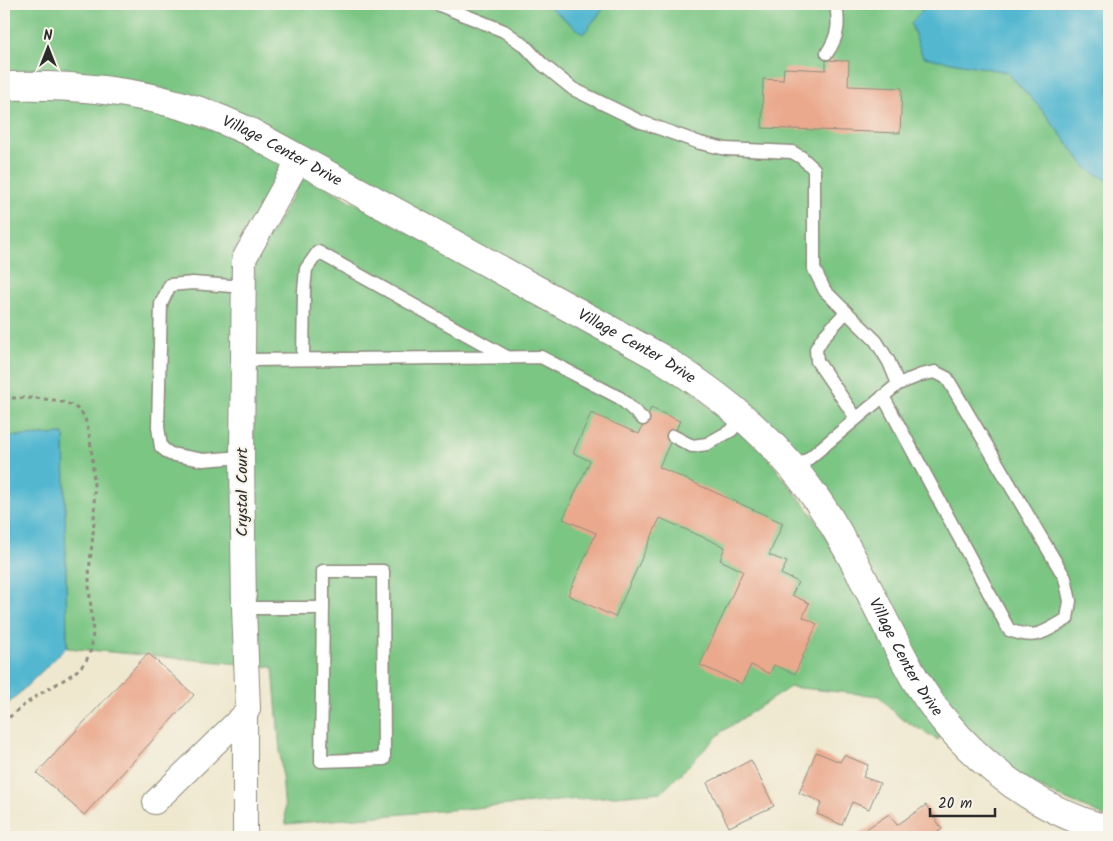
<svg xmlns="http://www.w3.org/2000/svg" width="1113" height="841" font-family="Kalam,sans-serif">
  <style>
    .green { fill: #7bc684; stroke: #537858 }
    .water { fill: #52b7d0; stroke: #3e717e }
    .building { fill: #eaa88c }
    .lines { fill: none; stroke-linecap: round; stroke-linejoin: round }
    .service-casing { stroke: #8d8a7d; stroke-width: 15 }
    .minor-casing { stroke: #8d8a7d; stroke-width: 26 }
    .tertiary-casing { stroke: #8d8a7d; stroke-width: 30 }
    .path { stroke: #8d8a7d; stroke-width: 3; stroke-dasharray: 4 4; stroke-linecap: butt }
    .service { stroke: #fff; stroke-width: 12 }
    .minor { stroke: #fff; stroke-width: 24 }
    .tertiary { stroke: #fff; stroke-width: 28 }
    .labels { text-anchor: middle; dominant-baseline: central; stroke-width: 4; stroke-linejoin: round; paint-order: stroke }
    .street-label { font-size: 16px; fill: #2b2b2b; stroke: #f7f3e8 }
  </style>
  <rect width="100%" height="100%" fill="#f7f3e8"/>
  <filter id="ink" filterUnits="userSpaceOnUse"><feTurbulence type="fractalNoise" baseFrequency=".02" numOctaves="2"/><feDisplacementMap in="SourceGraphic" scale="10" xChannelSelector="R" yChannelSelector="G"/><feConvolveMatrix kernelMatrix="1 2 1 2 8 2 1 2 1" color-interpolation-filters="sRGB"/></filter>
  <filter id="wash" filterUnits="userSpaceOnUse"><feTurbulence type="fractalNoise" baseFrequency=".0096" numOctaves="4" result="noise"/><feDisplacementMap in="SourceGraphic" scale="20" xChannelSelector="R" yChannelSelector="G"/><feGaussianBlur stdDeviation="1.12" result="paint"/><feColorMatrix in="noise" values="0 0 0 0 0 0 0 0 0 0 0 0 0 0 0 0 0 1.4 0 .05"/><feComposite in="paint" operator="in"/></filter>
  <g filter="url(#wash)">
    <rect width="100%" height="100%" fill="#efe8cf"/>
    <path class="green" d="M4 4H546L583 34 604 8 603 4H927L911 24 923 56 1007 72 1042 110 1087 169 1109 181V818L1055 795 1027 780 1000 759 954 713 922 668 803 462 297 141 296 143 162 88 124 79 89 74 47 72 4 73Z
      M47 97 120 104 198 124 246 144 284 164 234 252 233 259 253 457 255 262 304 175 654 368 689 390 762 451 815 518 941 735 938 740 899 717 879 696 790 687 723 731 662 792 286 824 273 667 67 648 64 434 4 437V98Z"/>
    <path class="water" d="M546 4H603L604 8 583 34Z
      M927 4H1109V181L1087 169 1042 110 1007 72 923 57 911 24Z
      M64 434 67 647 4 708V437Z"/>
    <g id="blocks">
      <path class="building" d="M826 60 849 61 848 86 902 88 900 133 762 128 763 79 783 80 784 68 826 70Z
        M651 408 680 421 659 467 783 523 769 555 787 562 781 574 798 582 792 595 809 603 803 617 817 624 795 674 774 665 770 674 751 665 742 684 700 665 743 571 720 560 725 547 660 518 615 617 568 595 596 533 563 519 590 461 573 453 591 413 639 434Z
        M148 653 194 695 84 815 37 773Z
        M816 752 840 762 844 755 868 765 863 777 880 783 869 809 852 802 842 825 817 814 822 802 799 793Z
        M751 760 774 806 729 827 707 783Z
        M926 805 942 829 931 837H854L889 814 897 825Z
        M490 834H553V837H490Z"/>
    </g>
  </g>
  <g filter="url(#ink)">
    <use href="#blocks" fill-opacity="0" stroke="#8d8a7d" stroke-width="1"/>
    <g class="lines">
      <g class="service-casing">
        <path id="service" d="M437 4 504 31 525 46 542 64 573 89 639 121 700 143 726 149 792 152 801 157 814 169V269L825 291 876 341 889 362 898 384 795 470
          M827 53C839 35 839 24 836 4
          M846 312 824 336 816 349 817 361 856 418
          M303 359 304 291 306 269 318 252 507 357
          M243 360 541 357 620 398 643 419
          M883 396 1009 630C1037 640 1043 633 1067 619L1070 601 1065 578 947 378 935 372 921 375 898 384
          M673 436 692 446 707 444 732 430 742 415
          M242 457 203 460 170 454 161 447 158 427 161 304 170 285 193 283 244 287
          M244 608H323V571H383L384 759 321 761 323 608"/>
      </g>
      <g class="minor-casing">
        <path id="minor" d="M245 714V837
          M155 802 245 714 248 709 244 608 242 457 244 259 300 158"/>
      </g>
      <g class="tertiary-casing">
        <g id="tertiary">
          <path id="s1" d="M4 86C72 84 135 90 200 111 217 117 234 125 250 132L659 357C726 398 781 444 824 510 858 562 882 620 912 674 955 748 1026 807 1109 830"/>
        </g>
      </g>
      <path class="path" d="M4 398C25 398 66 396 81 412 94 427 95 500 94 521 93 541 89 561 89 582 89 604 98 637 88 657 79 675 56 683 40 694 27 702 15 712 4 722"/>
      <use href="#service" class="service"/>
      <use href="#minor" class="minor"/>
      <use href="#tertiary" class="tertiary"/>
    </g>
  </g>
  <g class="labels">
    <g class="street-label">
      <text stroke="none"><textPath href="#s1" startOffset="290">Village Center Drive</textPath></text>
      <text stroke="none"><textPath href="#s1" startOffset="695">Village Center Drive</textPath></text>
      <text transform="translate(242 492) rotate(-90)">Crystal Court</text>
      <text stroke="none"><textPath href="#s1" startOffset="1115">Village Center Drive</textPath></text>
    </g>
  </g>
  <rect width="1113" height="841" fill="none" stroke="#f7f3e8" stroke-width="20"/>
  <g transform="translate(48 48)" stroke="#f7f3e8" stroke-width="4" paint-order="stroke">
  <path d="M0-4L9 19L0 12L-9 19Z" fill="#2b2b2b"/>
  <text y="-8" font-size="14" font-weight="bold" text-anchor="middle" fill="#2b2b2b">N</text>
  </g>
  <path d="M930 808v8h65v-8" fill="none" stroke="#2b2b2b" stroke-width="2.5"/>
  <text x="938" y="808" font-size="15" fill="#2b2b2b" stroke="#f7f3e8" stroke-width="4" paint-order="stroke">20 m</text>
</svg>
